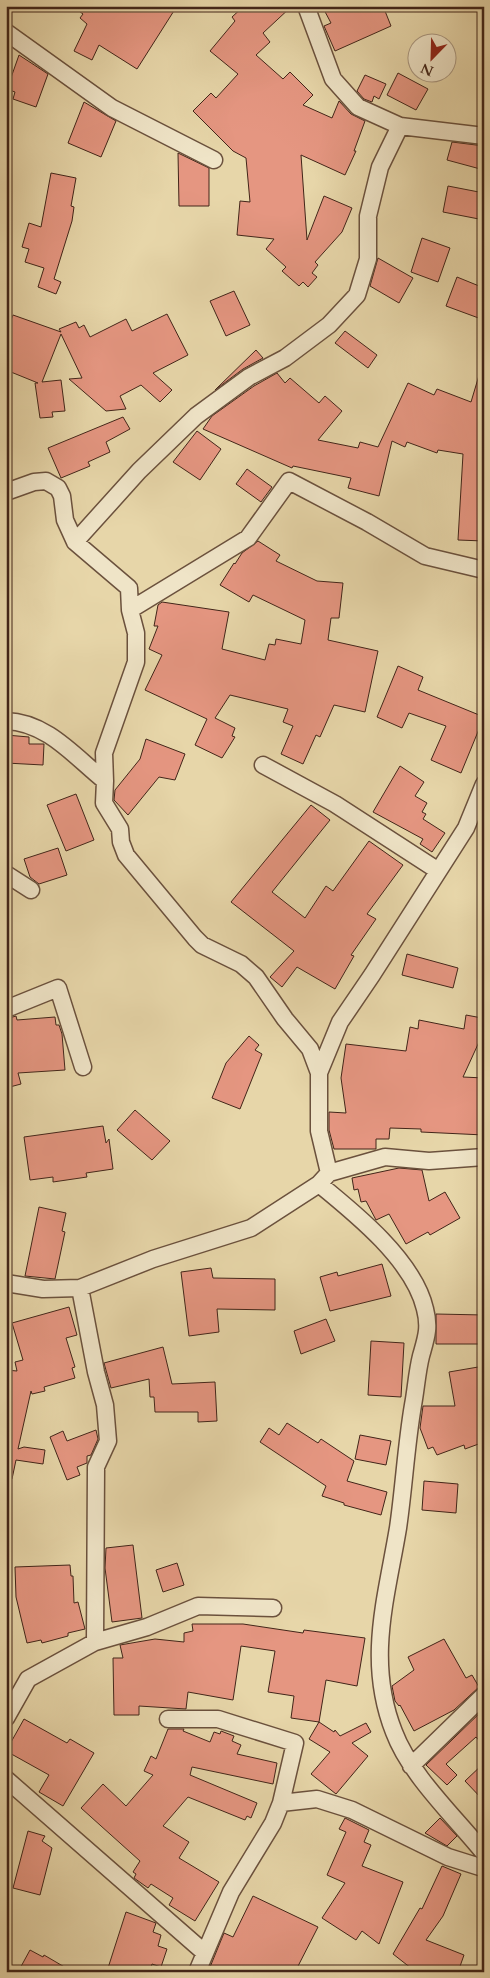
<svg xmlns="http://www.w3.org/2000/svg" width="490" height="1978" font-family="Cardo,serif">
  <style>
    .building { fill: #e59681; stroke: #422519 }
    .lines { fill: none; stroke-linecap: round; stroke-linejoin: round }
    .minor-casing { stroke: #6b513d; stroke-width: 19 }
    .minor { stroke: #efe4c7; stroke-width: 16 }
  </style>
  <rect width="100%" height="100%" fill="#e7d6a9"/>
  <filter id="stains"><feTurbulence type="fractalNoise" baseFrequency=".004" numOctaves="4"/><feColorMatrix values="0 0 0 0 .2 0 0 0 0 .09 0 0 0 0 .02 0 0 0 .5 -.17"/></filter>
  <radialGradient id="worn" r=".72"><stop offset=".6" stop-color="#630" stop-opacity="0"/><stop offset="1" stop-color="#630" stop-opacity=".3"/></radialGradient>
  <path class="building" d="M72 6H177L137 69 99 45 92 60 74 51 87 24 80 18 83 14Z
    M244 6H292L263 33 270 42 256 55 283 79 290 72 313 95 303 105 332 118 339 101 351 114 365 121 354 151H356L345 175 301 155 307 240 324 196 352 208 342 232 315 262 318 265 312 273 317 277 308 287 303 282 299 286 282 271 286 267 266 249 274 239 237 235 240 201 250 202 246 158 233 151 193 111 211 93 216 98 238 74 210 51 235 21 232 17Z
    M322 6H383L391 26 335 51 324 26 331 23Z
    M19 55 48 74 36 107 13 99 15 92 7 89Z
    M398 73 428 89 416 110 387 95Z
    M365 75 386 84 379 99 374 96 372 102 364 99 357 91Z
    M84 102 116 121 101 157 68 143Z
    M452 142 484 146V170L447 160Z
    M178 153 209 168V206H179Z
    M51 173 76 178 71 206 74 207 72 221 54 279 61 282 56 294 38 287 44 268 25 262 29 249 22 247 29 223 41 227Z
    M448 186 484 193V220L443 212Z
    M422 238 450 248 438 282 411 272Z
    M378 258 413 278 399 303 370 286Z
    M457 277 484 288V320L446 306Z
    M234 291 250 325 226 336 210 301Z
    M167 314 188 355 153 373 172 390 160 402 141 385 120 396 126 409 106 411 69 379 82 378 61 334 42 382 61 380 65 411 52 412 53 417 40 418 35 383H38L6 370V333L13 315 61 332 59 329 76 322 79 328 84 325 90 337 126 319 132 331Z
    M345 331 377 355 368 368 335 343Z
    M256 350 263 358 243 369 215 390Z
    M480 372 484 373V541L458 540 463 454 438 450 437 453 407 442 405 447 392 441 379 496 348 488 351 478 293 466 292 468 203 429 212 416 254 386 277 373 285 383 290 378 319 403 325 396 342 411 318 440 358 448 360 442 378 447 408 383 434 395 437 389 471 402Z
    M123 417 130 429 106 442 110 452 88 462 90 466 61 478 48 448Z
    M197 431 221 449 200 480 173 462Z
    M247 469 272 487 261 502 236 484Z
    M258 541 280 555 276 561 317 581 343 583 339 618H331L328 640 378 651 365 712 334 705 320 737 316 735 303 764 281 754 293 726 283 722 288 709 230 695 215 718 235 728 232 736 235 737 222 758 195 745 207 719 145 690 162 655 149 649 158 626H154L158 605 162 602 229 612 222 649 265 660 269 644 275 645 276 639 301 644 305 620 253 595 249 602 220 585 234 563 235 564 242 553Z
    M398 666 423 677 418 690 484 717 461 773 431 760 446 726 409 713 402 728 377 717Z
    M6 735 29 737V744H44L43 765 6 763Z
    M146 739 185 754 175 780 159 777 128 815 114 800 115 790 140 759Z
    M400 766 424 782 415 796 427 803 422 812 426 814 423 819 445 833 432 852 420 844 423 839 373 812Z
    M76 794 94 840 66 851 47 805Z
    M311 805 330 820 272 892 305 918 326 886 333 891 369 841 403 865 367 914 376 919 351 955 354 956 335 989 297 967 282 987 270 977 294 951 231 902Z
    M58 848 67 875 39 884 30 877 24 859Z
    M407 954 458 968 453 988 402 975Z
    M466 1015 482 1018 479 1042 463 1077 484 1078V1135L421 1132V1129L390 1128 389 1139H376V1149H334L329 1130V1112L346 1113 341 1078 346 1044 406 1051 410 1027 418 1029 419 1020 464 1029Z
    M16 1016 17 1020 55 1017 56 1025H59L62 1034 65 1070 18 1073 21 1084 6 1088V1019Z
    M249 1036 259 1045 255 1050 262 1054 240 1109 212 1098 226 1063Z
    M135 1110 170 1141 152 1160 117 1130Z
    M103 1126 106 1143 109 1139 113 1169 86 1173 87 1177 53 1182V1177L30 1180 24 1137Z
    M399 1168 422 1170 429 1201 445 1192 460 1218 430 1235 428 1232 406 1244 389 1214 376 1220 366 1201 361 1202 358 1189 354 1190 352 1178Z
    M39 1207 66 1213 62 1231 65 1232 55 1279 25 1276Z
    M382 1264 391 1296 330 1311 320 1277 337 1272 338 1276Z
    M211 1268 213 1278 275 1279V1310L217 1309 219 1332 189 1336 181 1272Z
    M69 1307 77 1335 66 1338 75 1367 72 1368 75 1378 44 1387 45 1391 32 1394 31 1391 18 1449 24 1447 45 1450 43 1464 16 1460 12 1479 6 1478V1370L17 1371 15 1362 23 1360 12 1323Z
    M436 1314 484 1315V1344H436Z
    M326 1319 335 1341 301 1354 294 1331Z
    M371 1341 404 1343 401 1397 368 1395Z
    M163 1347 172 1384 215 1382 217 1421 198 1422V1412H155L154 1397H150L149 1379 111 1388 104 1363Z
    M484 1366V1442L465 1449 464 1445 437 1455 433 1447 428 1449 420 1428 423 1406H455L449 1372Z
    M287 1423 318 1443 321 1439 354 1461 347 1481 387 1492 381 1515 344 1505V1503L322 1496 326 1486 260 1442 269 1428 279 1435Z
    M96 1430 98 1439 91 1455 87 1456V1463L77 1467 80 1475 67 1480 50 1437 63 1431 67 1441Z
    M360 1435 391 1441 386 1465 355 1459Z
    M424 1481 458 1484 456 1513 422 1510Z
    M133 1545 142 1618 112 1622 105 1568 106 1548Z
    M177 1563 184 1585 163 1592 156 1570Z
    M70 1565 71 1576H73L74 1603 78 1602 85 1629 68 1633V1636L42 1643 41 1640 27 1643 16 1597 15 1567Z
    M192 1624H243L303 1633 304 1630 365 1638 357 1686 326 1680 319 1722 334 1732 335 1730 340 1736 366 1723 371 1732 352 1743 368 1756 336 1794 311 1774 330 1752 309 1739 319 1722 291 1718 294 1696 268 1692 275 1651 241 1646 233 1700 188 1692 186 1709 139 1706V1715H114L113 1658H123L120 1645 155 1639 184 1642V1633L193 1631Z
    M444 1639 466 1678 472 1675 479 1687 454 1710 414 1731 400 1705 399 1706 395 1701 392 1686 414 1670 408 1657Z
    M484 1709V1746L476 1737 446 1764 457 1775 447 1785 426 1765Z
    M24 1719 67 1743 70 1739 94 1753 63 1806 39 1792 49 1775 6 1751Z
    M168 1729H184L183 1731 210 1742 214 1732 220 1734 221 1731 234 1736 232 1741 241 1745 237 1754 277 1763 273 1784 192 1767 190 1775 257 1803 251 1818 247 1816 245 1820 188 1797 163 1826 189 1842 179 1858 219 1882 195 1921 169 1905 173 1898 151 1884 148 1888 134 1878 136 1874 133 1872 140 1861 81 1808 103 1784 126 1806 153 1775 144 1771 151 1756 156 1759Z
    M484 1763V1801L465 1781Z
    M345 1818 369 1830 364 1842 371 1845 362 1866 403 1882 379 1944 362 1931 356 1940 322 1918 345 1883 327 1875 346 1832 339 1829Z
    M440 1818 457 1836 447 1846 425 1833Z
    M28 1831 45 1836 42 1841 52 1848 40 1895 13 1888Z
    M442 1866 461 1874 443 1916 426 1940 464 1955 458 1972H416L393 1954 420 1908 422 1909Z
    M253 1896 318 1927 295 1972H208L224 1933 233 1937Z
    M126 1912 156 1923 153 1932 161 1935 158 1946 167 1949 161 1967 152 1964 149 1972H121L108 1968Z
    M30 1950 43 1957 44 1955 73 1972H18Z"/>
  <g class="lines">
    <g class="minor-casing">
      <path id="minor" d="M306 6 333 79 358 107 400 126 484 136
        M6 32 112 108 214 160
        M6 492 34 482 46 481 58 488 62 496 65 520 75 542 129 588 130 610 136 633V662L104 753 105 781
        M75 542 139 471 196 416 249 377 285 358 329 325 357 295 368 259V216L380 167 400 126
        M130 610 248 538 289 481 367 522 425 556 484 570
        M6 721C47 722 75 757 105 781L104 803 120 829 121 842 126 855 195 938 202 945 241 964 256 977 285 1019 310 1049 319 1073
        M263 765 335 804 437 870
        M6 874 31 890
        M6 1009 58 988 83 1067
        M329 1173 385 1157 429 1161 484 1157
        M319 1184C356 1214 414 1261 425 1309 430 1328 426 1338 421 1356 417 1372 416 1389 413 1405 406 1446 404 1487 398 1528 386 1600 366 1661 394 1732 410 1775 455 1817 484 1853
        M6 1283 43 1289 80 1288 153 1259 251 1228 319 1184 329 1173 319 1131V1073L340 1022 372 975 466 828 484 784
        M80 1288 96 1372 105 1405 108 1441 96 1467 95 1642
        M6 1718 28 1679 95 1642 147 1627 198 1606 273 1608
        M168 1719H218L295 1743 281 1803
        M411 1766 484 1695
        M6 1779 205 1953
        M197 1972 231 1892 273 1823 281 1803 317 1799 352 1810 448 1857 483 1868"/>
    </g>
    <use href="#minor" class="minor"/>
  </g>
  <rect width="490" height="1978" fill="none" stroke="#e7d6a9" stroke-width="25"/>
  <rect x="8" y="8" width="475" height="1963" fill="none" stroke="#422519" stroke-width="2.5"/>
  <rect x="12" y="12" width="465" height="1953" fill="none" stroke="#422519"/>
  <g transform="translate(432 58) rotate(203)"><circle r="24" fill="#efe4c7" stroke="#aa9881"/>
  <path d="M0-4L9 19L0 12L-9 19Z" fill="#8f2418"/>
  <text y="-8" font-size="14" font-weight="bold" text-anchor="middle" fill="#422519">N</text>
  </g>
  <rect width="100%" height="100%" filter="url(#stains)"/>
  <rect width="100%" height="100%" fill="url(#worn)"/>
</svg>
